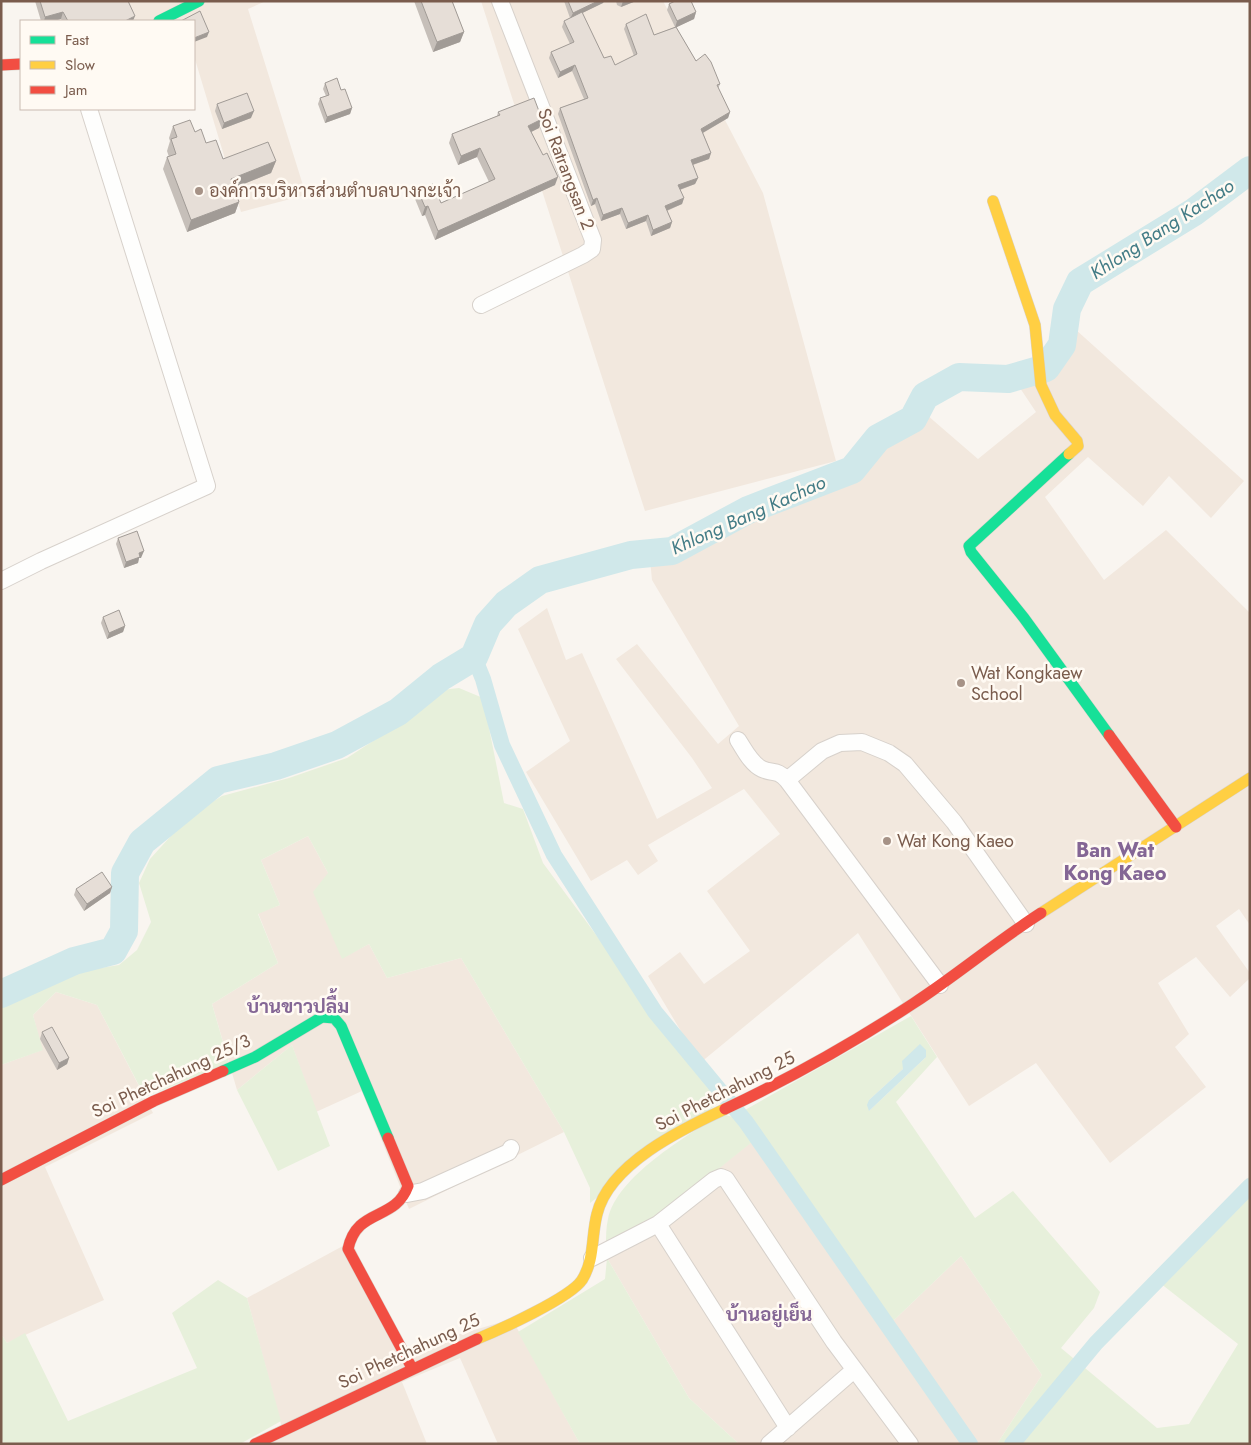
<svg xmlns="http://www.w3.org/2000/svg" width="1251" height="1445" font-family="Jost,Sarabun,sans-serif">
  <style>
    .residential { fill: #f2e8de }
    .green { fill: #e7f0db; fill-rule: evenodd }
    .water { fill: #d0e8ea }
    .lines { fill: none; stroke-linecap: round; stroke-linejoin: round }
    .canal { stroke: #d0e8ea; stroke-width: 16 }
    .river { stroke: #d0e8ea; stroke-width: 28 }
    .street-casing { stroke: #d7d1cb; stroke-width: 18 }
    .fast-casing { stroke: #d9d2cb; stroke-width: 12 }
    .slow-casing { stroke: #d9d2cb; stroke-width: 12 }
    .jam-casing { stroke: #d9d2cb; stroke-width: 12 }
    .street { stroke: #fefefd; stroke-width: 16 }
    .fast { stroke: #16e098; stroke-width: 11 }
    .slow { stroke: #ffcf43; stroke-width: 11 }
    .jam { stroke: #f24e42; stroke-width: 11 }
    .wall { fill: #c6bfb9 }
    .shaded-wall { fill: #a19b96 }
    .building { fill: #e6ded7; stroke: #a19b96 }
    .poi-dot { fill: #a69286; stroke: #fffaf3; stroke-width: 2 }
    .labels { text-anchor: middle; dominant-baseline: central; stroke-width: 5; stroke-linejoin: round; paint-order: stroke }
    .street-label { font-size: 18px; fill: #7a5c4d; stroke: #fffaf3 }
    .poi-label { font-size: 18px; fill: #7a5c4d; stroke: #fffaf3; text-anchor: start }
    .water-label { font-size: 19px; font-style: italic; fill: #437c86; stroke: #fffaf3 }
    .neighbourhood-label { font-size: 19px; font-weight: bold; fill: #846695; stroke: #fffaf3 }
    .quarter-label { font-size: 20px; font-weight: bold; fill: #846695; stroke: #fffaf3 }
  </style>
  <rect width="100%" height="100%" fill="#f9f5f0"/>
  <path class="residential" d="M40 1H266L248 9 306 195 241 212 194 56V21H63Z
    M481 1H663L763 193 836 461 645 511Z
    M1075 329 1244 481 1211 518 1169 476 1143 506 1088 457 1045 497 1104 580 1166 530 1250 613V925L1239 909 1216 926 1250 973V978L1230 997 1196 957 1158 983 1189 1034 1175 1047 1206 1087 1110 1163 1036 1063 969 1106 858 933 700 1063 648 976 680 952 704 984 750 951 707 891 780 834 744 789 648 845 658 861 638 875 627 860 591 881 526 772 570 741 518 629 547 608 566 660 582 653 657 819 712 788 692 758 616 659 637 644 718 744 739 726 652 580 649 549 756 499 860 475 886 444 927 415 978 459 1036 412 1018 385 1051 368Z
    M308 836 328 873 342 958 369 944 387 978 461 958 564 1132 409 1209 362 1091 316 1112 292 1045 237 1090 212 1004 278 963 258 913 280 905 261 860Z
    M56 992 97 1005 153 1113 45 1167 104 1300 7 1343 1 1334V1065L42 1050 33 1015Z
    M755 1139 890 1324 961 1256 1042 1375 997 1444H739L689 1398 607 1258Z
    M352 1241 399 1352 512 1319 580 1444H498L460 1358 402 1382 427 1444H266L284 1435 247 1298Z"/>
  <path class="green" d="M459 688 483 698 504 803 523 809 543 863 605 947 656 1025 721 1101 590 1203V1188L564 1132 461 958 387 978 369 944 342 959 313 892 328 873 308 836 261 860 280 905 258 914 278 963 212 1004 229 1063 145 1097 97 1005 56 992 33 1015 43 1050 1 1065V1008L43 986 82 971 119 965 137 950 151 922 139 883 150 859 189 816 222 796 289 778 347 758 393 728 441 690Z
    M911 1016 937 1057 896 1102 975 1218 1013 1191 1100 1292 1094 1308 1061 1348 1157 1428 1189 1424 1238 1344 1151 1276 1250 1176V1444H997L1042 1375 961 1256 890 1324 745 1110ZM926 1057 869 1111V1100L903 1069Z
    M292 1045 330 1146 278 1171 237 1090Z
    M720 1114 734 1117 757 1138 666 1211 606 1245C606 1237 606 1227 608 1219 617 1176 686 1137 720 1114Z
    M607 1258 689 1398 739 1444H580L518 1332 605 1279Z
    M218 1280 247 1298 281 1421 240 1444H4L1 1437V1334L7 1343 25 1333 68 1421 197 1368 172 1313Z"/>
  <path class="water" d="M920 1044 926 1050V1057L869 1111 867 1105 869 1100 903 1069 902 1061Z"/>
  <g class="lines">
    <path class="canal" d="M474 657 483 679 502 745 554 855 655 1012 746 1122 970 1444
      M1012 1444 1096 1343 1250 1186"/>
    <path class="river" d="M1 994 74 961 113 951 124 931 125 873 142 842 218 780 276 766 337 745 398 712 441 677 474 657 488 624 506 604 540 580 631 555 672 551 748 510 852 470 878 438 913 419 925 396 959 377 1008 379 1046 368 1062 345 1067 309 1080 282 1194 212 1250 170"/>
    <g class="street-casing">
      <path id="street" d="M481 305 583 255 592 249 593 240 500 1
        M1 581 41 561 207 486 89 109
        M738 740C744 749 751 764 762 769 773 774 777 769 787 780L940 985
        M787 780 822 751 840 743 862 742 889 753 905 764 954 822 1026 924
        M407 1194 423 1191 509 1152 511 1148
        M658 1224 788 1428
        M592 1258 658 1224 714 1180 721 1177 726 1179 834 1342 910 1444
        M769 1444 854 1370"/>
    </g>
    <g class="fast-casing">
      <path id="fast" d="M159 21 199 1
        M1069 454 969 546 971 552 1024 618 1109 735
        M223 1071 255 1057 322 1017 334 1018 341 1026 388 1138"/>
    </g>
    <g class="slow-casing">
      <path id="slow" d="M993 201 1035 325 1041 385 1055 415 1077 441 1078 446 1069 454
        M1041 913 1250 778
        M477 1339C499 1330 570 1298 582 1280 595 1259 591 1237 597 1214 609 1164 682 1129 725 1109"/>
    </g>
    <g class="jam-casing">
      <path id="jam" d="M1 65 21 64
        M1109 735 1176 827
        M725 1109C791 1078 853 1043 914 1003 957 975 997 941 1041 913
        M388 1138 408 1186C395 1222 357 1207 348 1249L412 1368
        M1 1180 154 1101 223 1071
        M255 1444 477 1339"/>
    </g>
    <use href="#street" class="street"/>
    <use href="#fast" class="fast"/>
    <use href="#slow" class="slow"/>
    <use href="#jam" class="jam"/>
  </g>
  <path class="wall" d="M35 1H128L133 21H62L61 19 54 21H41Z
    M414 1H452L464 32 460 42 433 52Z
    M564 1H604L603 3 582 13 604 58 615 65 634 56 624 29 626 24 654 35 675 27 667 10 669 4 696 12 694 19 676 27 696 61 720 84 718 89 730 112 728 118 703 133 711 153 709 159 693 165 698 178 695 184 680 190 684 198 682 204 667 211 672 222 670 228 651 236 646 221 626 229 620 214 601 221 595 204 591 206 558 114 560 108 584 99 572 71 558 78 549 58 551 52 570 44 562 27 564 21 570 18Z
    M616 1H636L621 7 617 5Z
    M325 83 341 90 352 108 350 114 325 123 318 104 320 98 326 96 323 89Z
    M217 104 251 118 222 129 215 111Z
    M498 112 542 119 539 128 531 132 555 185 435 240 425 215 422 216 415 199 418 191 441 203 489 182 477 157 458 165 449 143 452 134 497 116Z
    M173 126 195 132 223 159 276 161 271 173 234 188 239 202 235 213 187 232 163 169 167 157H169L167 151 170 141 169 138Z
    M118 538 141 558H139L138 563 124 568 116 544Z
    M103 617 125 626 123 632 107 639 101 623Z
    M112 887 110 893 84 911 74 895 76 889Z
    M42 1032 69 1058 67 1064 57 1070 40 1039Z"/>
  <path class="shaded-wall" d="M598 1H604L603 3 570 19 573 13Z
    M623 1H636L621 7Z
    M63 12 61 19 54 21H44L45 17Z
    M696 12 694 19 675 28 677 21Z
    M135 16 133 21H125Z
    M209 32 207 37 194 42V38Z
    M464 32 460 42 433 52 437 42Z
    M575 65 572 71 558 78 560 72Z
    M352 108 350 114 325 123 327 117Z
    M254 111 251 118 222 129 224 123Z
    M730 112 728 118 699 135 701 129Z
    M542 119 539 128 525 135 528 126Z
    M480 148 477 157 458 165 461 156Z
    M711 153 709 159 689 166 691 160Z
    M276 161 271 173 226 191 231 179Z
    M558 177 555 185 435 240 438 231Z
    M698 178 695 184 676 191 678 185Z
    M597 198 595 204 591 206 593 200Z
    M684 198 682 204 663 212 665 206Z
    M239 202 235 213 187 232 191 220Z
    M428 206 425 215 422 216 425 207Z
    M622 208 620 214 601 221 603 215Z
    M648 215 646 221 626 229 628 223Z
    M672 222 670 228 651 236 653 230Z
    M144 551 141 558H139L138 563 124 568 126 562 139 553Z
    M125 626 123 632 107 639 109 633Z
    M112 887 110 893 84 911 87 904Z
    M69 1058 67 1064 57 1070 59 1063Z"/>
  <path class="building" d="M40 1H128L135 16 125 21H68L63 12 45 17Z
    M421 1H452L464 32 437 42Z
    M568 1H598L573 13Z
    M675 1H691L696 12 677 21 669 4Z
    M200 11 209 32 194 38V21H181Z
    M582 12 604 58 611 56 615 65 637 54 626 24 646 14 654 35 676 27 696 61 705 54 711 62 720 84 717 85 730 112 701 129 711 153 691 160 698 178 678 185 684 198 665 206 672 222 653 230 648 215 628 223 622 208 603 215 597 198 593 200 560 108 588 98 575 65 560 72 551 52 574 42 564 21Z
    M337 78 341 90 345 89 352 108 327 117 320 98 329 95 325 83Z
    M247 93 254 111 224 123 217 104Z
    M534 98 542 119 528 126 543 155 547 153 558 177 438 231 428 206 425 207 418 191 433 184 441 203 495 179 480 148 461 156 452 134 500 115 498 112Z
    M190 120 195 132 201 129 206 143 216 140 223 159 268 142 276 161 231 179 239 202 191 220 167 157 176 154 171 139 177 137 173 126Z
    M137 531 144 551 139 553 140 557 126 562 118 538Z
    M119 610 125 626 109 633 103 617Z
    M102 872 112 887 87 904 76 889Z
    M52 1027 69 1058 59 1063 42 1032Z"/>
  <g class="poi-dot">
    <circle cx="199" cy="191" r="5"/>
    <circle cx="961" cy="683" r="5"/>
    <circle cx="887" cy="841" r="5"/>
  </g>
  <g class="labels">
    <g class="street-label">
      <text transform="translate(566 169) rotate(69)">Soi Ratrangsan 2</text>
      <text transform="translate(171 1076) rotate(-25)">Soi Phetchahung 25/3</text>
      <text transform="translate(725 1091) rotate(-27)">Soi Phetchahung 25</text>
      <text transform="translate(409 1351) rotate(-25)">Soi Phetchahung 25</text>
    </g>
    <g class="poi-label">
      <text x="209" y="191">องค์การบริหารส่วนตำบลบางกะเจ้า</text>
      <text x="971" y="673">Wat Kongkaew<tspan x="971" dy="21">School</tspan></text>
      <text x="897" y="841">Wat Kong Kaeo</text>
    </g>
    <g class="water-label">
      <text transform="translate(1162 229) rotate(-33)">Khlong Bang Kachao</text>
      <text transform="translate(748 515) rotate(-24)">Khlong Bang Kachao</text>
    </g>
    <g class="neighbourhood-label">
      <text x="298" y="1006">บ้านขาวปลื้ม</text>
      <text x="769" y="1314">บ้านอยู่เย็น</text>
    </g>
    <g class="quarter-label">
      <text x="1115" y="850">Ban Wat<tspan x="1115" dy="23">Kong Kaeo</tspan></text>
    </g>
  </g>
  <rect width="1251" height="1445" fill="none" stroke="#7a5c4d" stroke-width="5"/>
  <rect x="20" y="20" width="175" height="90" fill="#fffaf3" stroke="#cabbb1"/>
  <rect x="30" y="36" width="25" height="8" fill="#16e098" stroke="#cabbb1"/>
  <text x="65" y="45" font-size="15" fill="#7a5c4d">Fast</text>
  <rect x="30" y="61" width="25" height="8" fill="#ffcf43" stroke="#cabbb1"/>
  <text x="65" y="70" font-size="15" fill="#7a5c4d">Slow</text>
  <rect x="30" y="86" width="25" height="8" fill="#f24e42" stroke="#cabbb1"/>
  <text x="65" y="95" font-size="15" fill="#7a5c4d">Jam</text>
</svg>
